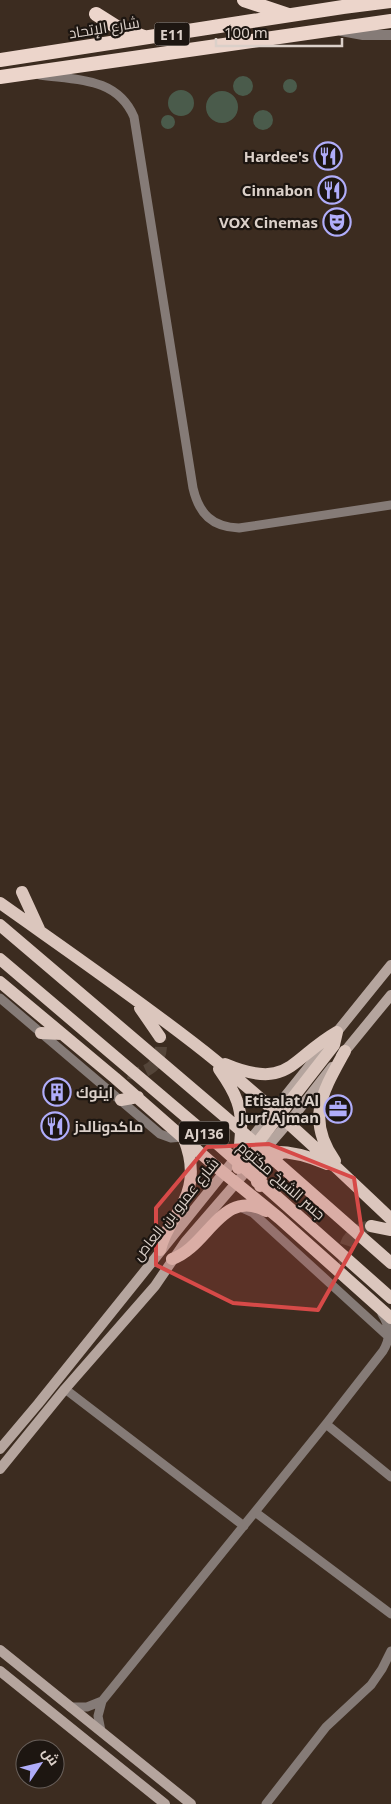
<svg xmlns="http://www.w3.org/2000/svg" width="391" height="1804" font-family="'Noto Sans',Cairo,sans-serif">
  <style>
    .green { fill: #4a5b4b }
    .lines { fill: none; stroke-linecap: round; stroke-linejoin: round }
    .primary-tunnel { stroke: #544539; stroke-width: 12; stroke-dasharray: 12 6; stroke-linecap: butt }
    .minor { stroke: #857b77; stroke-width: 9 }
    .tertiary { stroke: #857b77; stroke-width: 10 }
    .secondary { stroke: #b5a59e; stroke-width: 10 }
    .primary { stroke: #dbc6bd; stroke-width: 12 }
    .trunk { stroke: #ecd5cb; stroke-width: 14 }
    .marked { fill: #d74a48; fill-opacity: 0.2; stroke: #d74a48; stroke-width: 4; stroke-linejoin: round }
    .labels { text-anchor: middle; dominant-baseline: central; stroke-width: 4.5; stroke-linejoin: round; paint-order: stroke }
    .shield { fill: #1d1611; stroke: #a29892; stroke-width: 1 }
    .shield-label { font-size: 14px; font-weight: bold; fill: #dbd0c9 }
    .street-label { font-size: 15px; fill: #dbd0c9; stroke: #1d1611 }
    .poi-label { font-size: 15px; font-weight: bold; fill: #dbd0c9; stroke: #1d1611; text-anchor: end }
  </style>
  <rect width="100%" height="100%" fill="#3c2c20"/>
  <path class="green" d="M233 86a10 10 0 1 1 20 0a10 10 0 1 1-20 0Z
    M283 86a7 7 0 1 1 14 0a7 7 0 1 1-14 0Z
    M168 103a13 13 0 1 1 26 0a13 13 0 1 1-26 0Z
    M206 107a16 16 0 1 1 32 0a16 16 0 1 1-32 0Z
    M253 120a10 10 0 1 1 20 0a10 10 0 1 1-20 0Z
    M161 122a7 7 0 1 1 14 0a7 7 0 1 1-14 0Z"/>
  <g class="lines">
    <path class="primary-tunnel" d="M128 1073C151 1076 165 1059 160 1037
      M345 1263C341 1244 351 1229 371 1226"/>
    <path class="minor" d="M40 75C76 80 117 77 134 117L193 488C199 514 212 527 239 528L391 505
      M0 998 160 1134 171 1138 183 1137
      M242 1208 253 1213 391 1339
      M65 1389 244 1526
      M326 1424 391 1477
      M255 1512 391 1614
      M70 1707H87L102 1701
      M101 1731 98 1716 102 1701 326 1424 383 1351C391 1338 390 1327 382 1314
      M266 1804 326 1727 371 1685 382 1669 391 1651"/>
    <path class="tertiary" d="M341 31 363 35H391"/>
    <path class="secondary" d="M332 1038 391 965
      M341 1056 391 995
      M0 1449 38 1404 323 1049
      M0 1469 65 1389 155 1286 185 1242 294 1116 332 1067
      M0 1650 191 1804
      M0 1671 165 1804"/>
    <path class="primary" d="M22 892 39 929
      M0 903C69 952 139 1000 205 1052 270 1104 331 1162 391 1219
      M0 925 223 1115 391 1263
      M0 959 205 1133 391 1298
      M0 982 115 1078 214 1165 279 1218 391 1318
      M140 1008 160 1037
      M41 1033 62 1034
      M225 1064C289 1091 290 1059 337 1032
      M219 1069C226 1079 233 1089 237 1101 245 1123 239 1145 238 1168
      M121 1100 138 1097
      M261 1153C284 1149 306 1155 327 1164
      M335 1161C305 1119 323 1091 345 1051
      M257 1182 254 1162 259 1141 327 1054 334 1045 337 1032
      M260 1186C260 1171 266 1161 280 1154
      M371 1226 391 1230
      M160 1250C164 1231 176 1218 184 1201 194 1181 192 1159 184 1139
      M172 1259C208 1247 222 1187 266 1211"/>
    <path class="trunk" d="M244 0 288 15
      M96 14 115 26 144 37
      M0 60 343 7 391 1
      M0 77 391 21"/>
  </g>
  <path class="marked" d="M269 1144 354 1178 362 1232 318 1310 233 1303 156 1265V1208L207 1147Z"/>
  <defs>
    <g id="restaurant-ring" transform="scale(1.4375)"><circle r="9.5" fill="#1d1611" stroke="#b0adfa" stroke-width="1.5"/><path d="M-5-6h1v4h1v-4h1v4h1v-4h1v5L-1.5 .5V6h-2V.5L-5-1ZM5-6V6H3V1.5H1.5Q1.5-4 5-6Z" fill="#b0adfa"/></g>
    <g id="theatre-ring" transform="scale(1.4375)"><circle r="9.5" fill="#1d1611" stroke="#b0adfa" stroke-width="1.5"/><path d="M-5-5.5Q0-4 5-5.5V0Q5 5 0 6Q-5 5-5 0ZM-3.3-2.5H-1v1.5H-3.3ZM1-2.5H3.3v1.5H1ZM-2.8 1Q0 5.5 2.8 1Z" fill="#b0adfa"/></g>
    <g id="building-ring" transform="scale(1.4375)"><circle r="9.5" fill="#1d1611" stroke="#b0adfa" stroke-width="1.5"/><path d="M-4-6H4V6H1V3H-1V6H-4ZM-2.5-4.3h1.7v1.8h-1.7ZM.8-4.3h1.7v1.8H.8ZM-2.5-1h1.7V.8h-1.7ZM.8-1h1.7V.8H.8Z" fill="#b0adfa"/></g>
    <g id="office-ring" transform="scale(1.4375)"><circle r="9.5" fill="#1d1611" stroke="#b0adfa" stroke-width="1.5"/><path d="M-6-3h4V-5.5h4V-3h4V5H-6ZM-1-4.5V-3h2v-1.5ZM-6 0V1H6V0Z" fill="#b0adfa"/></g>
  </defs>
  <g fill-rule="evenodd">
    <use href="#restaurant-ring" x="328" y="156"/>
    <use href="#restaurant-ring" x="332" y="190"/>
    <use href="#theatre-ring" x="337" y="222"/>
    <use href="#building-ring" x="57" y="1092"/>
    <use href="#office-ring" x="338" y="1109"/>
    <use href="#restaurant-ring" x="55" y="1126"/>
  </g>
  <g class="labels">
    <g class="shield">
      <rect x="154.5" y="22.5" width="35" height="23" rx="4"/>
      <rect x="179" y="1121.5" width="50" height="23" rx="4"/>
    </g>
    <g class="shield-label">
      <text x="172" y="34">E11</text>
      <text x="204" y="1133">AJ136</text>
    </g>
    <g class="street-label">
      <text transform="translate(104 27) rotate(-9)">شارع الإتحاد</text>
      <text transform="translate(282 1180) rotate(41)">جسر الشيخ مكتوم</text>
      <text transform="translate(175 1209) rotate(-51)">شارع عمرو بن العاص</text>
    </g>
    <g class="poi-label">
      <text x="309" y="156">Hardee's</text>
      <text x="313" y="190">Cinnabon</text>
      <text x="318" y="222">VOX Cinemas</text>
      <text x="76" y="1092" text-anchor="start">اينوك</text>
      <text x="319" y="1100">Etisalat Al<tspan x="319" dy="17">Jurf Ajman</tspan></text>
      <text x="74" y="1126" text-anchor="start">ماكدونالدز</text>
    </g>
  </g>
  <g transform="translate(40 1764) rotate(55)"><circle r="24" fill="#1d1611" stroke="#69605b"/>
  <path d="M0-4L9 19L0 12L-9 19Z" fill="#b0adfa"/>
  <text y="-8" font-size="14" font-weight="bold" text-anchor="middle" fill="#dbd0c9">ش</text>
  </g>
  <path d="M216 38v8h126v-8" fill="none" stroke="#dbd0c9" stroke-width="2.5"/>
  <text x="224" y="38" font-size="15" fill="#dbd0c9" stroke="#1d1611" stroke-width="4" paint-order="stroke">100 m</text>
</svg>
